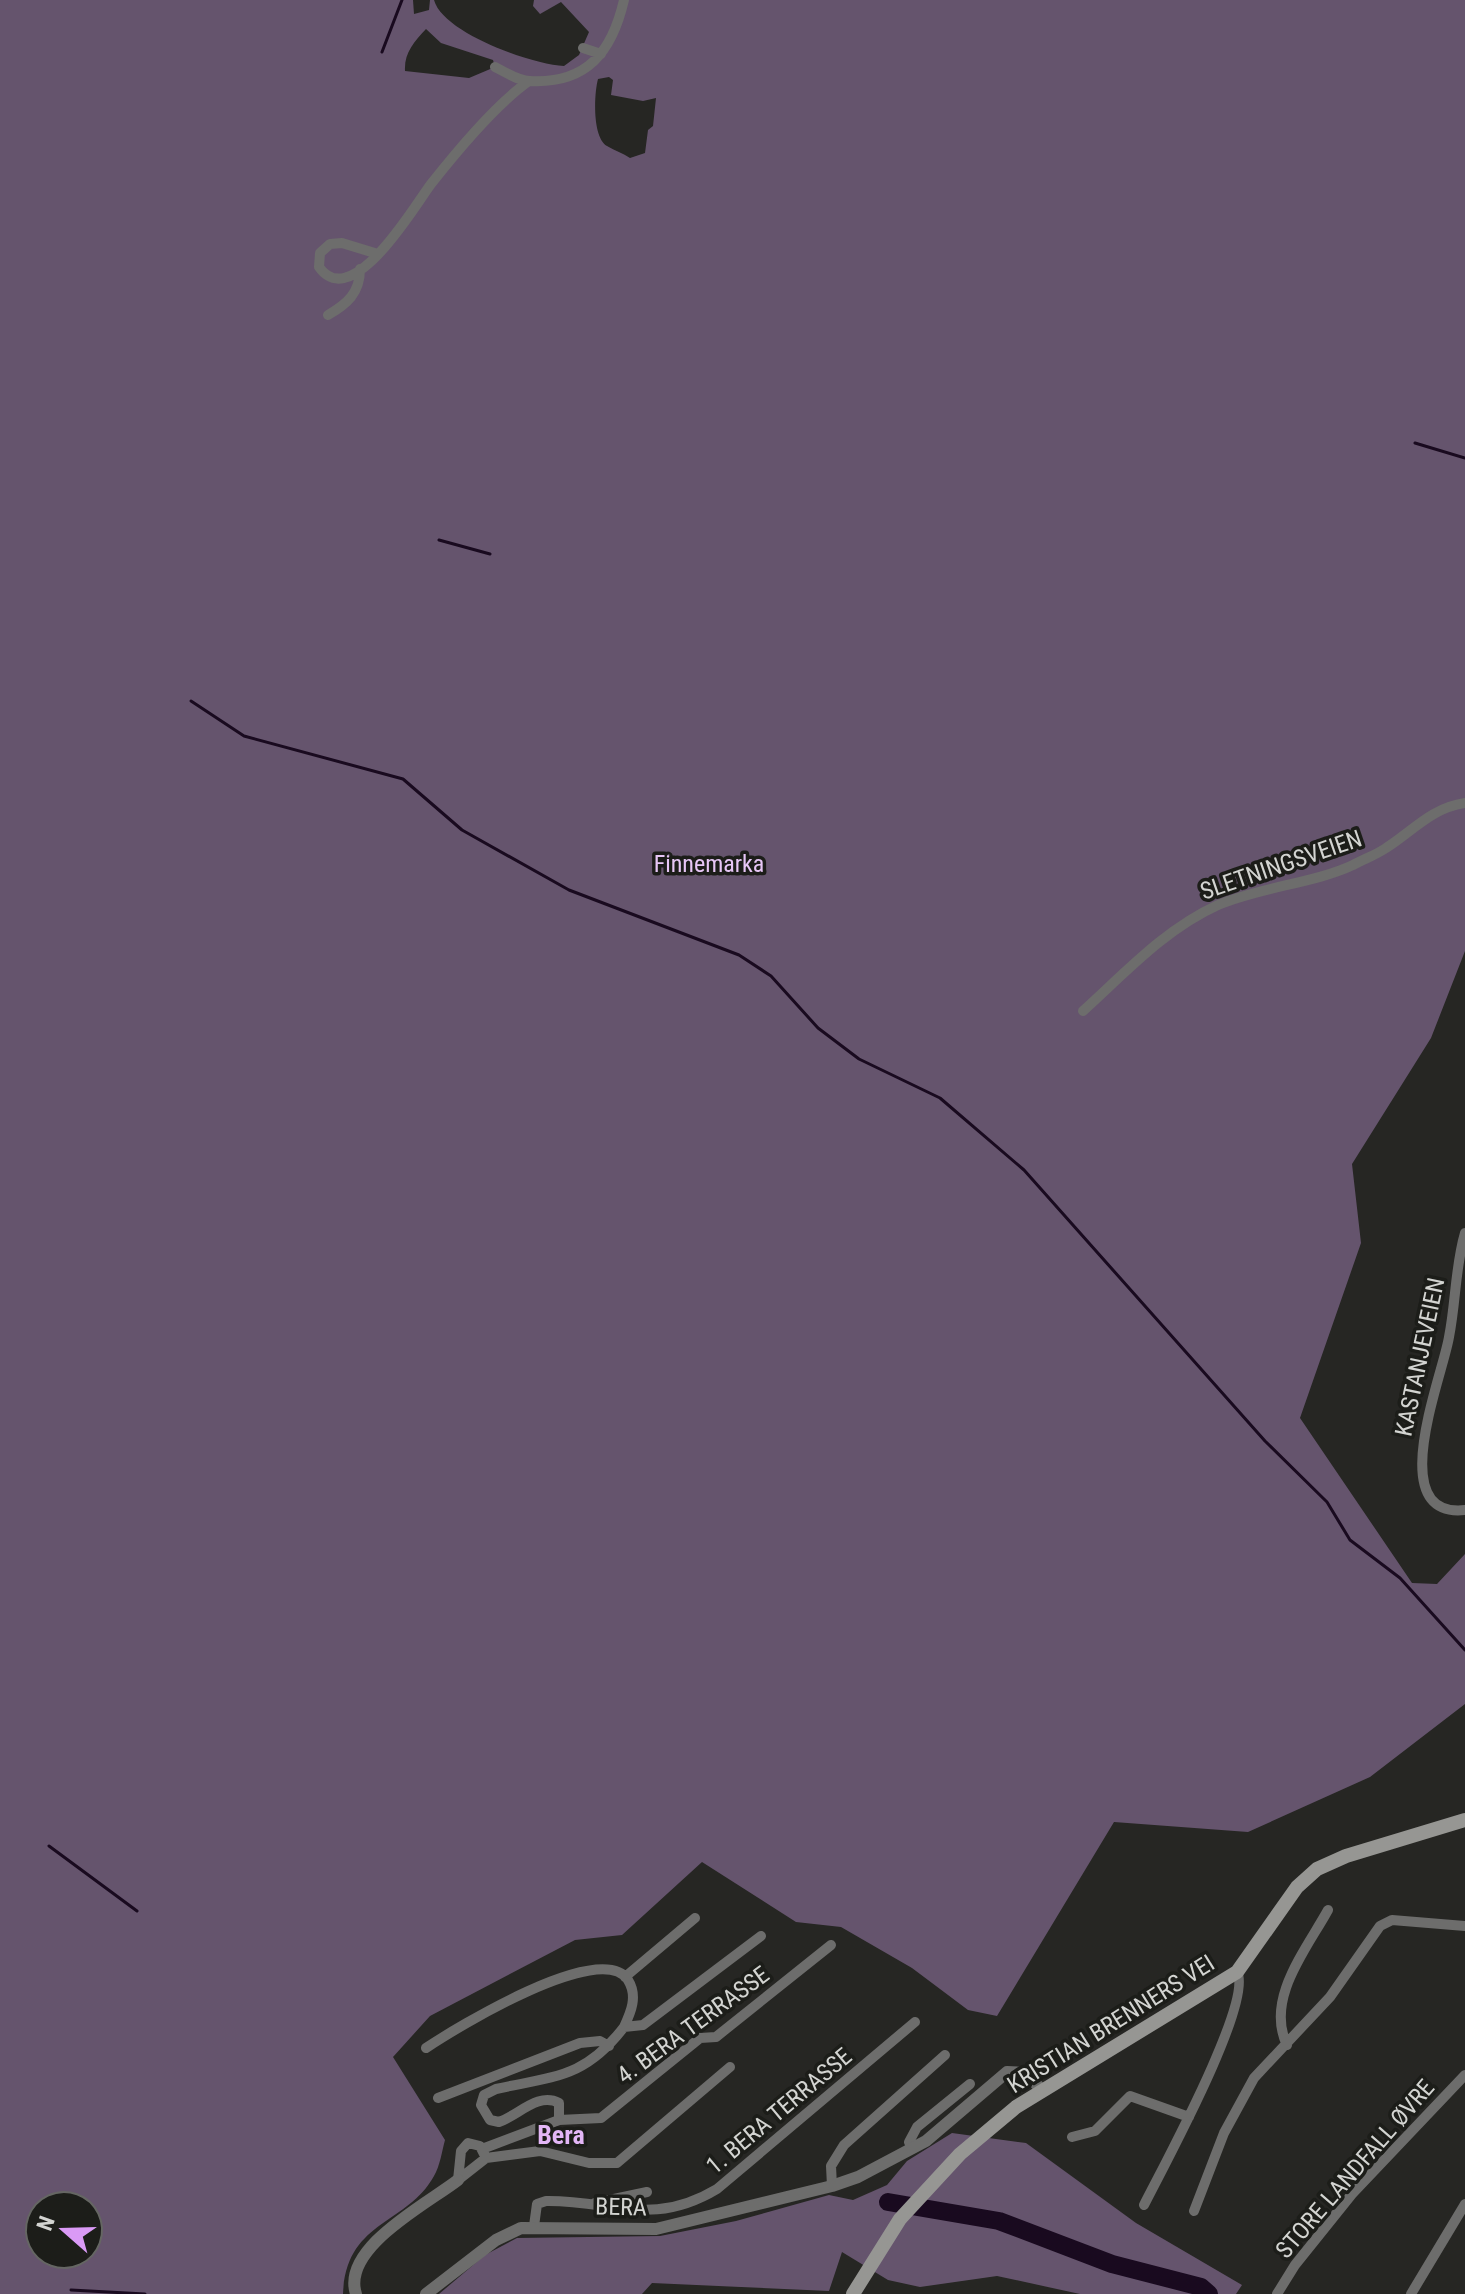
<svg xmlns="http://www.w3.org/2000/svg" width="1465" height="2294" font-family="'Roboto Condensed',sans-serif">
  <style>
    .forest { fill: #65546d; fill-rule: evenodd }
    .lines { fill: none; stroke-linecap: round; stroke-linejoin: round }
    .stream { stroke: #190a1f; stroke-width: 3 }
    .river { stroke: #190a1f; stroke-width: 18 }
    .minor { stroke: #6d6d6c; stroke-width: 10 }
    .tertiary { stroke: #6d6d6c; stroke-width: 12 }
    .secondary { stroke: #969693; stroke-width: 14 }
    .labels { text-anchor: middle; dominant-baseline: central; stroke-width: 7; stroke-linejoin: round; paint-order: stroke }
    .park-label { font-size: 24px; fill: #e7c6f6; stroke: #1c1d19 }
    .street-label { font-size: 24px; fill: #d3d4d1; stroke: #1c1d19 }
    .neighbourhood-label { font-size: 26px; font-weight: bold; fill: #e3b6f6; stroke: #1c1d19 }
  </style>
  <rect width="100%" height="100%" fill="#262623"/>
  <path class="forest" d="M0 0H413L414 14 429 10 430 0H434C443 33 531 64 564 66L579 55 589 32 561 2 540 14 533 6 534 0H1465V951L1431 1038 1352 1164 1361 1243 1300 1418 1412 1583 1437 1584 1465 1554V1704L1370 1777 1248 1832 1114 1822 997 2016 968 2010 912 1968 841 1927 796 1922 702 1862 622 1935 575 1940 430 2016 393 2057 445 2140C442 2151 440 2166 434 2176 407 2225 346 2220 343 2294H0ZM426 29 441 43 493 60 495 67 469 78 405 71C404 53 414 42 426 29ZM609 77 613 80 611 95 643 101 656 98 653 126 648 130 645 153 630 158C623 153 615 151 607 146 592 137 594 94 598 79ZM40 2206H88V2254H40Z
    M952 2133 1026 2143 1136 2223 1242 2285 1236 2294H1080L997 2276 920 2287 888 2280 842 2252 829 2291 652 2283 642 2294H439L485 2255 517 2238 660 2236 736 2221 829 2195 853 2200 887 2185 907 2161Z"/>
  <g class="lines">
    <path class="stream" d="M382 52 402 0
      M1415 443 1465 458
      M439 540 490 554
      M191 701 244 736 403 779 462 830 569 890 739 955 771 976 818 1028 859 1059 940 1098 1024 1170 1265 1441 1327 1502 1350 1540 1400 1578 1465 1650
      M49 1846 137 1911
      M71 2290 145 2294"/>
    <path class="river" d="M888 2202 999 2221 1112 2264 1201 2287 1209 2294"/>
    <path class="minor" d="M583 48 601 54
      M495 67C505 72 519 81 530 81 587 84 612 52 624 0
      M378 254 342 243 330 244 320 253 319 267C352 314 415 205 431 184 457 151 495 105 529 81
      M328 315C347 304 360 293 360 269
      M1083 1011C1125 973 1165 929 1218 905 1260 887 1315 883 1353 865 1364 859 1376 855 1386 848 1413 831 1431 808 1465 803
      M1465 1233C1455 1267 1456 1302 1449 1337 1443 1375 1383 1519 1465 1510
      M625 1977 695 1918
      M1287 2045C1265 1999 1306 1950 1328 1910
      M426 2048C456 2028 601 1939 628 1980 638 1996 631 2012 624 2027
      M438 2098 580 2043 600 2041 609 2046
      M559 2120V2103C538 2092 519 2115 499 2122L490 2120 481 2105 484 2095 496 2089C555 2076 585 2078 624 2027L643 2025 761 1936
      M1072 2137 1095 2131 1130 2096 1189 2117
      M468 2143 480 2146 486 2158 458 2180 461 2151Z
      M482 2149 559 2120 601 2118 700 2038 716 2037 831 1945
      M912 2149 909 2142 917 2127 970 2084
      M486 2158 540 2151 589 2163H617L730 2067
      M832 2186 831 2166 844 2145 945 2055
      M595 2203 647 2192
      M1144 2205C1162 2169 1254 2001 1237 1972
      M1194 2211 1224 2133 1254 2078 1330 1997 1380 1926 1392 1920 1465 1926
      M534 2226 537 2204 546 2201C613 2200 652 2228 717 2189L915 2022
      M1277 2294 1295 2265 1352 2194 1465 2075
      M1411 2294 1465 2204"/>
    <path class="tertiary" d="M356 2294C341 2248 427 2204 458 2180
      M426 2294 496 2240 521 2228 656 2229 832 2186 858 2177 926 2141 1007 2072 1027 2073 1042 2091"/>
    <path class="secondary" d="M853 2294 900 2219 960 2154 1016 2107 1237 1972 1297 1887 1317 1869 1346 1856 1465 1820"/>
  </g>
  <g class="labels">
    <g class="park-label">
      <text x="709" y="864">Finnemarka</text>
    </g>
    <g class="street-label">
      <text transform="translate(1281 865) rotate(-19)">SLETNINGSVEIEN</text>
      <text transform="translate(1420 1357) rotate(-78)">KASTANJEVEIEN</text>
      <text transform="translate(1111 2024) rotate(-32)">KRISTIAN BRENNERS VEI</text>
      <text transform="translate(693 2025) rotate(-36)">4. BERA TERRASSE</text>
      <text transform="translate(779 2111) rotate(-40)">1. BERA TERRASSE</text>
      <text transform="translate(1355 2169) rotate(-49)">STORE LANDFALL ØVRE</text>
      <text transform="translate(621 2207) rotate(1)">BERA</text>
    </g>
    <g class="neighbourhood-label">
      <text x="561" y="2135">Bera</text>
    </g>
  </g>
  <g transform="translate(64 2230) rotate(290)"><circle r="38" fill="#1c1d19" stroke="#656663" stroke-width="2"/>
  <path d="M0-6L14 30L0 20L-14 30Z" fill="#da9af6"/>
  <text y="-12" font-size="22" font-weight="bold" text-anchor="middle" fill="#d3d4d1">N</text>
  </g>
</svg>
